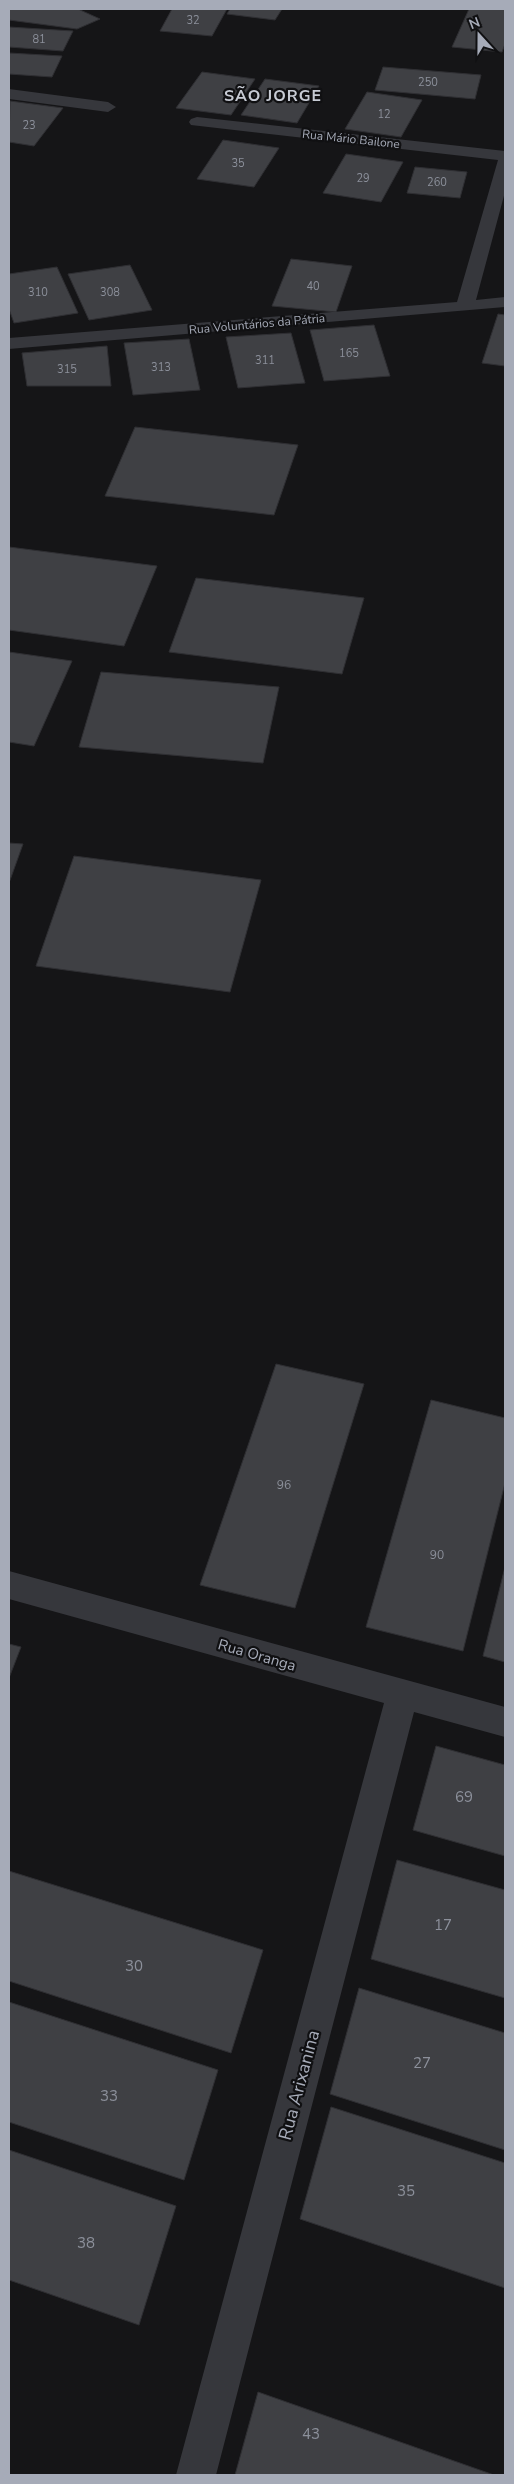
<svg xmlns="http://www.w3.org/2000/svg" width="514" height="2484" font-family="'Nunito Sans',sans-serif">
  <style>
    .building { fill: #3f4044; stroke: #2f2f33 }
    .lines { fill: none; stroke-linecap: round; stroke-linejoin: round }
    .street { fill: #36373c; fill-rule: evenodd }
    .labels { text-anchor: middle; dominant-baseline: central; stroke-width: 4.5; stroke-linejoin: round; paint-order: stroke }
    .far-number-label { font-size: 11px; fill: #8c909b }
    .far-street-label { font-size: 12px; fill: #a6abb8; stroke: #101012 }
    .number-label { font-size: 12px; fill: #8c909b }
    .street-label { font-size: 15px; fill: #a6abb8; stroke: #101012 }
    .near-number-label { font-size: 15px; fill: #8c909b }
    .far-district-label { font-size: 16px; font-weight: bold; letter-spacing: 1px; fill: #c7cbd4; stroke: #101012 }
    .near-street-label { font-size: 18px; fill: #a6abb8; stroke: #101012 }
  </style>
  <rect width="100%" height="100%" fill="#151517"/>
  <path class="building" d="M9 9H78L100 19 77 29 9 20Z
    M172 9H227L212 36 160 31Z
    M230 9H282L275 20 227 14Z
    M469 9H505V44L502 52 452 47Z
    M9 27 73 31 63 51 9 47Z
    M9 53 62 56 52 77 9 74Z
    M383 67 481 75 475 99 375 90Z
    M202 72 255 79 231 115 176 108Z
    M265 79 319 86 297 123 241 115Z
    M367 92 422 100 401 137 345 129Z
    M10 101 63 108 34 146 9 142Z
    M223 140 279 148 254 187 197 179Z
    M346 154 403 162 381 202 323 193Z
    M415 167 467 172 460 198 407 193Z
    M291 259 352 266 336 312 272 306Z
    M130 265 152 310 89 320 68 274Z
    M57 267 78 313 14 323 9 309V274Z
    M498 314 505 315V366L482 363Z
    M374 325 390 376 324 381 310 330Z
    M291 333 305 383 238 388 226 337Z
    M189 339 200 390 133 395 124 343Z
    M107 346 111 386H27L22 353Z
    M135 427 298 445 274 515 105 496Z
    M9 547 157 566 124 646 9 630Z
    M196 578 364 598 342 674 169 652Z
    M9 652 72 661 34 746 9 742Z
    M101 672 279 687 263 763 79 747Z
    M9 843 23 844 9 883Z
    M74 856 261 880 230 992 36 966Z
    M276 1364 364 1384 295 1608 200 1585Z
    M431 1400 505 1418V1483L463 1651 366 1627Z
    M505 1567V1662L483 1656Z
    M9 1644 21 1647 9 1678Z
    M436 1746 505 1765V1856L413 1830Z
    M397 1860 505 1890V1998L371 1959Z
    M9 1871 263 1950 231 2053 9 1981Z
    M359 1988 505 2033V2150L330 2094Z
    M9 2002 218 2070 184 2180 9 2122Z
    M331 2107 505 2163V2288L300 2219Z
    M9 2150 176 2206 139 2325 9 2280Z
    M258 2392 494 2475H235Z"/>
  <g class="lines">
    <path class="street" d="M9 89 108 102 116 107 108 112 9 99Z
      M197 117 505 151V192L476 300 505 297V307L9 349V338L457 302 498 160 191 125 189 122 191 119Z
      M9 1571 505 1707V1737L414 1712 216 2475H176L384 1703 9 1599Z"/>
  </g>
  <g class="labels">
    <g class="far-number-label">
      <text x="193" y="20">32</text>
      <text x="39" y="39">81</text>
      <text x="428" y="82">250</text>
      <text x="384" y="114">12</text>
      <text x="29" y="125">23</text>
      <text x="238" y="163">35</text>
      <text x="363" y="178">29</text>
      <text x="437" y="182">260</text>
      <text x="313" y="286">40</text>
      <text x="38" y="292">310</text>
      <text x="110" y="292">308</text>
      <text x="349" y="353">165</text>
      <text x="265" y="360">311</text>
      <text x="161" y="367">313</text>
      <text x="67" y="369">315</text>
    </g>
    <g class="far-street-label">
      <text transform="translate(351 139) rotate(6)">Rua Mário Bailone</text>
      <text transform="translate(257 324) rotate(-5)">Rua Voluntários da Pátria</text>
    </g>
    <g class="number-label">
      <text x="284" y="1485">96</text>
      <text x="437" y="1555">90</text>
    </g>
    <g class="street-label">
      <text transform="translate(257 1655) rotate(16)">Rua Oranga</text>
    </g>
    <g class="near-number-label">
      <text x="464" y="1797">69</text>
      <text x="443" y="1925">17</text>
      <text x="134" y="1966">30</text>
      <text x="422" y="2063">27</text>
      <text x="109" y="2096">33</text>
      <text x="406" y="2191">35</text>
      <text x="86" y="2243">38</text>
      <text x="311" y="2434">43</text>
    </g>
    <g class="far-district-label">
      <text x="273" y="96">SÃO JORGE</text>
    </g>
    <g class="near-street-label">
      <text transform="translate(299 2085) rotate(-75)">Rua Arixanina</text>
    </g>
  </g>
  <rect width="514" height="2484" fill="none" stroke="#a6abb8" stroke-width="20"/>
  <g transform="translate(479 35) rotate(339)" stroke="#101012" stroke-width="4" paint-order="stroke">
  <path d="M0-4L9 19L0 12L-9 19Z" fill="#a6abb8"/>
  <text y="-8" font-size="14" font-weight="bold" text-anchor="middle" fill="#a6abb8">N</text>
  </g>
</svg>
